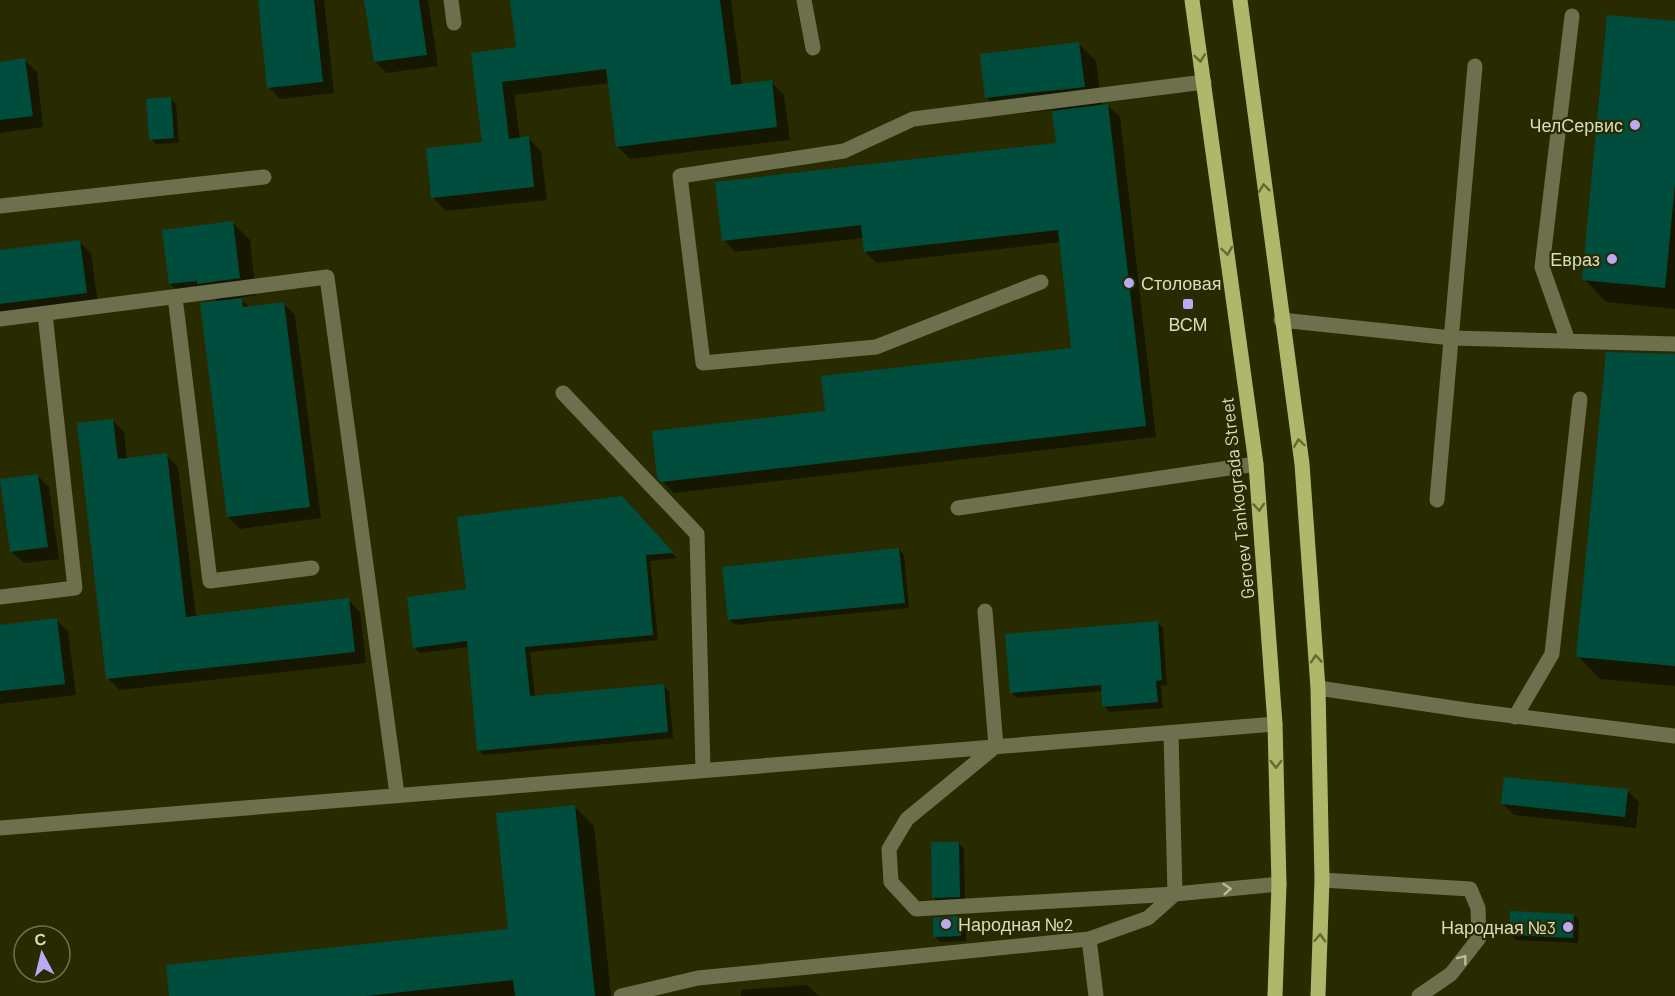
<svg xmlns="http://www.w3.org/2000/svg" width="1675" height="996" font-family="Barlow,sans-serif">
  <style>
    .shadow { fill: #0007 }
    .building { fill: #014d3d }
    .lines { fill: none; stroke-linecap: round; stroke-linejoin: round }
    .minor { stroke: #6c704c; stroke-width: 15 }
    .major { stroke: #b0b76b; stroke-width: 15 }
    .oneway { stroke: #656a30 }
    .oneway2 { stroke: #b8bc9c }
    .poi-dot { fill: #baaaf6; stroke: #282b00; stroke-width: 2 }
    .labels { text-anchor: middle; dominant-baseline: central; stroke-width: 4.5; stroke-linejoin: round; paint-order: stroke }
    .poi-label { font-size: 18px; fill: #d8ddbf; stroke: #282b00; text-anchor: end }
    .street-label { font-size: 18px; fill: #d8ddbf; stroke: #282b00 }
  </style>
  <rect width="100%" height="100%" fill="#282b00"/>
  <path class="shadow" d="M259 0H324L334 93 280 99 269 87Z
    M366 0H428L438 66 387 73 375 62Z
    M512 0H731L742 85 771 82 784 95 790 140 630 159 617 146 609 83 514 95 520 139 528 138 541 151 547 200 446 211 433 198 484 143 473 54 518 49Z
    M1675 23V309L1606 302 1584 279Z
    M1079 44 1096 61 1102 106H1108L1120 117 1156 437 674 493 659 478 826 412 1073 349 1061 242 877 263 865 252 864 238 735 252 724 240 1057 144 1053 110 1004 115 987 98Z
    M25 60 37 72 43 127 0 133V63Z
    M170 99 176 104 179 143 156 144 151 139Z
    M232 222 250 240 256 295 240 298 250 308 283 303 295 315 321 518 240 529 228 517 218 302 213 298 188 301 170 284Z
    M79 242 91 253 98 304 0 316V252Z
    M1675 354V686L1600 679 1578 656Z
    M112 420 124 432 127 460 166 455 178 467 196 617 348 600 360 612 366 663 120 690 108 678Z
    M37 475 49 487 59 559 24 563 12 552Z
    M621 498 677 558 650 561 658 640 530 652 535 697 663 685 669 691 673 738 484 755 479 750 469 647 420 653 414 647 468 591Z
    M899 549 904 555 909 608 735 625 730 620Z
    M56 620 68 631 76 695 0 704V626Z
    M1157 623 1163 628 1167 685 1161 686 1163 708 1109 712 1104 706 1102 691 1017 698 1011 692Z
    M1628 791 1639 802 1636 828 1514 815 1502 803Z
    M575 807 594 826 611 996H171L509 930Z
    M959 843 964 849 965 902 939 903 934 898Z
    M1574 915 1579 921 1578 943 1516 940 1510 934Z
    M960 918 966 923V941L940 942 935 936Z
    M807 985 819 996H741V990Z"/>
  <path class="building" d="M258 0H314L323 82 267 88Z
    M364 0H419L427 55 374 62Z
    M510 0H720L731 85 772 80 777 127 616 147 606 69 502 82 509 139 529 136 534 187 431 198 426 148 482 142 471 53 516 47Z
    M1607 15 1675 21V184L1665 288 1582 280Z
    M1079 42 1085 87 985 98 980 54Z
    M25 58 33 116 0 120V62Z
    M171 97 174 138 149 140 146 99Z
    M1108 104 1146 426 661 482 657 478 652 431 825 411 821 376 1071 348 1058 230 864 252 861 225 722 241 715 182 1056 143 1052 111Z
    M233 221 240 278 197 284V281L169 284 162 230Z
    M80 240 87 293 0 304V250Z
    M242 298 243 307 284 302 310 507 227 517 200 303Z
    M1606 352 1675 354V666L1576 657Z
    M113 419 118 459 167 453 186 617 349 598 355 652 106 679 77 423Z
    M38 474 48 547 10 552 0 479Z
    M622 496 674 553 646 555 653 635 525 647 530 696 664 684 668 732 477 751 467 641 413 648 407 597 466 589 457 517Z
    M899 548 905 603 728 620 722 567Z
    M57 618 65 684 0 691V625Z
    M1158 621 1162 680 1156 681 1158 702 1102 707 1101 685 1010 693 1005 634Z
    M1504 777 1628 789 1625 817 1501 804Z
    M575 805 595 996H515L513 980 366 996H169L166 965 508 929 496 813Z
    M931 842H959L960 897 932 898Z
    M1510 911 1574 914 1573 938 1509 935Z
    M961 916V936L933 937V918Z"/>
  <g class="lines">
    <path class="minor" d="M451 0 454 23
      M804 0 813 48
      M0 206 264 177
      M1041 282 876 347 703 363 680 176 844 151 913 119 1204 82
      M175 297 210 581 312 568
      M0 319 327 277 397 794
      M1281 320 1452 338 1675 344
      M1568 341 1542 267 1572 16
      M563 393 697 534 703 770
      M1437 500 1475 66
      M958 508 1256 464
      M0 597 75 588 45 314
      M985 611 996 746 907 819 889 849 891 882 916 909 1175 894 1279 884
      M1318 688 1473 711 1675 736
      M1515 717 1552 654 1580 399
      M0 828 1275 724
      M1322 880 1470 889 1478 908 1479 938 1451 974 1419 996
      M621 996 698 978 1089 939
      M1096 996 1089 939 1148 918 1175 894 1171 733"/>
    <path class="major" d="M1192 0 1256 464 1275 724 1279 884 1275 996
      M1240 0 1302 464 1318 688 1322 880 1318 996"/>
  </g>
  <defs><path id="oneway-chevron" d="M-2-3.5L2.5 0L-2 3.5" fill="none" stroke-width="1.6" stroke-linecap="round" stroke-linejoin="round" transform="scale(1.5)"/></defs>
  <g class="oneway">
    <use href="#oneway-chevron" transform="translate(1200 58) rotate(82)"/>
    <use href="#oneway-chevron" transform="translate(1264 188) rotate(-97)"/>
    <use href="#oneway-chevron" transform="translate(1227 251) rotate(82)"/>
    <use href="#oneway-chevron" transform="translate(1299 443) rotate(-98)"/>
    <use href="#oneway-chevron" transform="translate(1259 507) rotate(86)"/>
    <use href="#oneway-chevron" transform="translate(1316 659) rotate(-94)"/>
    <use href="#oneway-chevron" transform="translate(1276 764) rotate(89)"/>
    <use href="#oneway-chevron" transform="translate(1320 938) rotate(-88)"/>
  </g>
  <g class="oneway2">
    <use href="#oneway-chevron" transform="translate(1227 889) rotate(-5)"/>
    <use href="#oneway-chevron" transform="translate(1463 959) rotate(-52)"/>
  </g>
  <g class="poi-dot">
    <circle cx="1635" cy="125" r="6"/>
    <circle cx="1612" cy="259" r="6"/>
    <circle cx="1129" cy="283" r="6"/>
    <rect x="1182" y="298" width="12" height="12" rx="3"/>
    <circle cx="946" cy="924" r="6"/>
    <circle cx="1568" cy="927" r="6"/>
  </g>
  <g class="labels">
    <g class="poi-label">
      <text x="1623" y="125">ЧелСервис</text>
      <text x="1600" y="259">Евраз</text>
      <text x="1141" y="283" text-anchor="start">Столовая</text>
      <text x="1188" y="324" text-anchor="middle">ВСМ</text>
      <text x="958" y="924" text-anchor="start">Народная №2</text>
      <text x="1556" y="927">Народная №3</text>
    </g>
    <g class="street-label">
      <text transform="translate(1237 498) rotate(-96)">Geroev Tankograda Street</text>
    </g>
  </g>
  <g transform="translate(42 954) rotate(353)"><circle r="28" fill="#282b00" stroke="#6e724c" stroke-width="1.5"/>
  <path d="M0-4.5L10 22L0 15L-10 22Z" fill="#baaaf6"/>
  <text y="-9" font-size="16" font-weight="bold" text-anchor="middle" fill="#d8ddbf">С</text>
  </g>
</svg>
